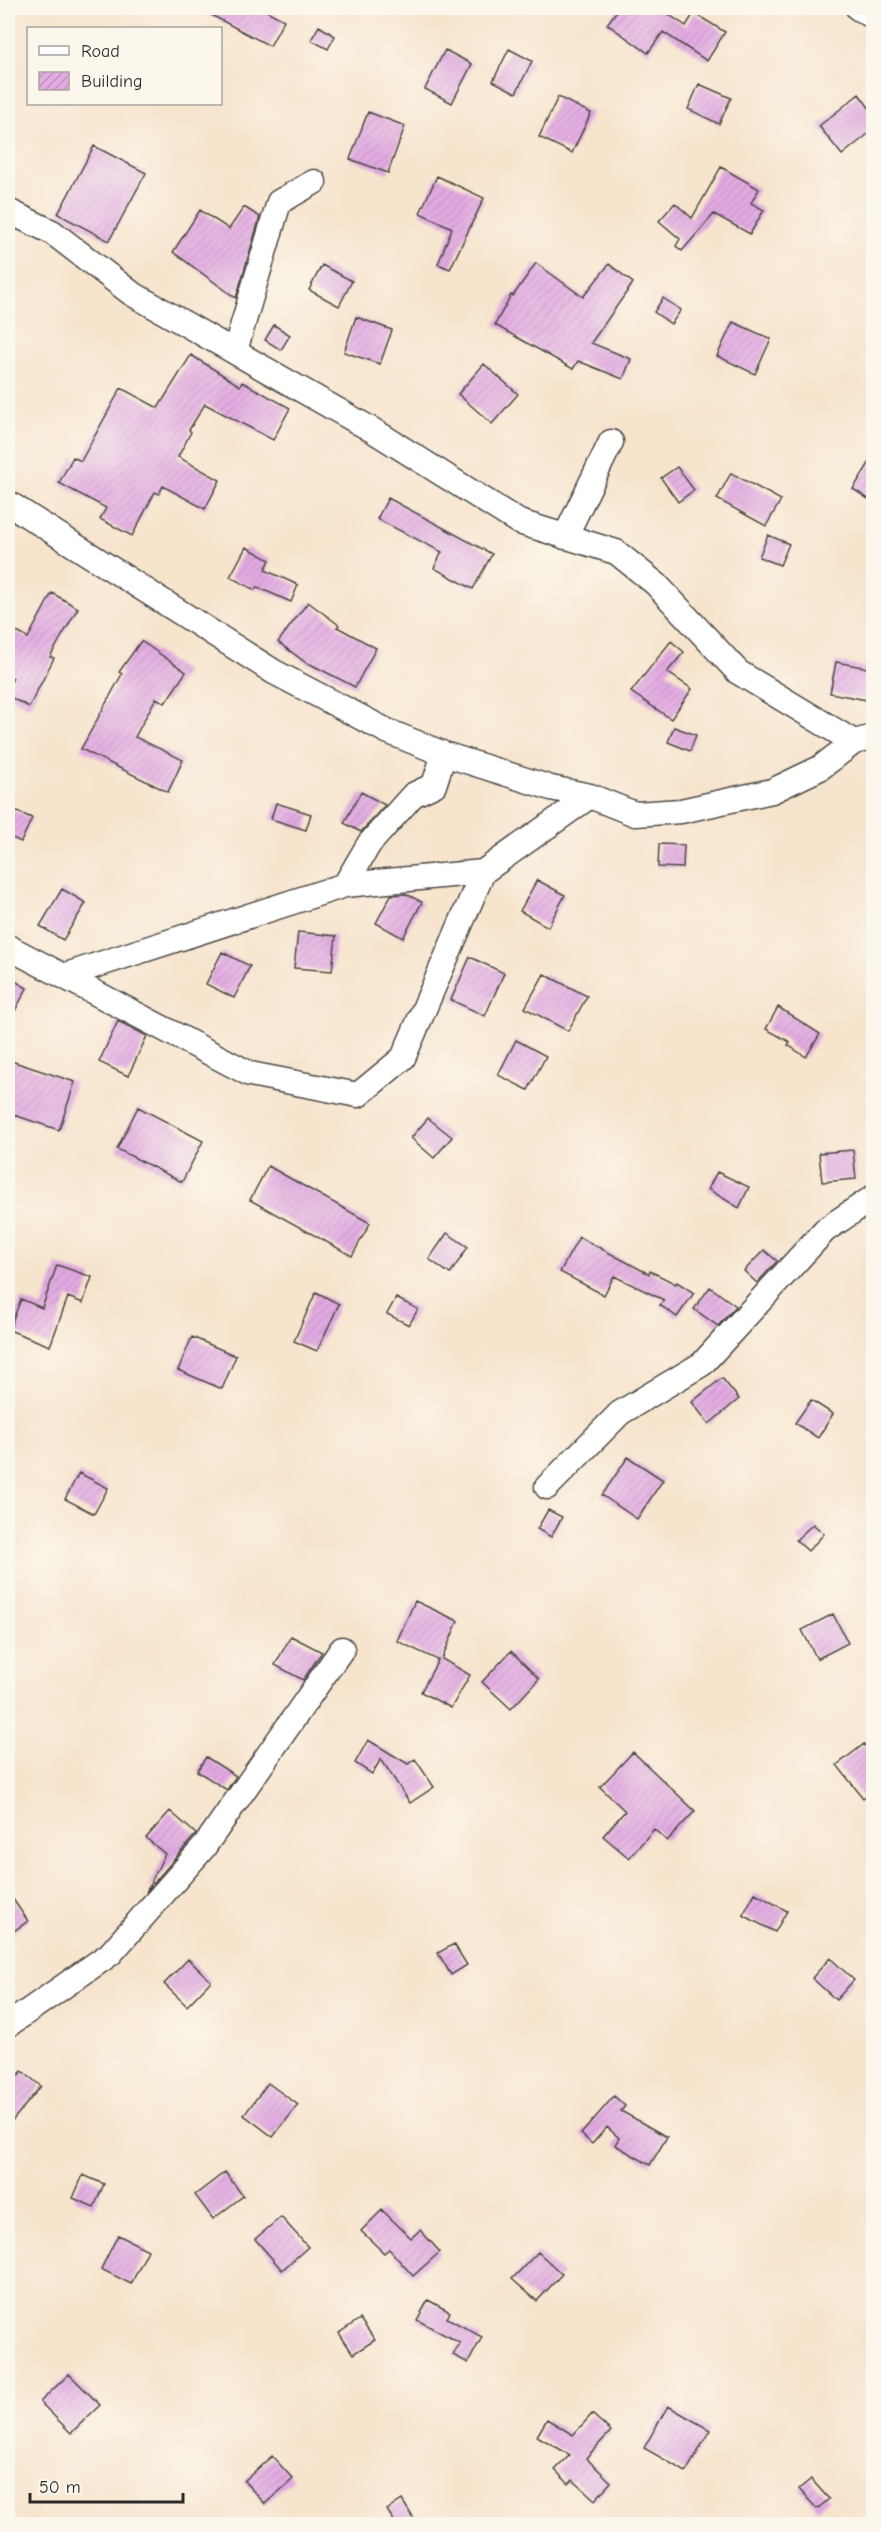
<svg xmlns="http://www.w3.org/2000/svg" width="881" height="2532" font-family="'Comic Neue',sans-serif">
  <style>
    .building { fill: url(#building-hatch) }
    .lines { fill: none; stroke-linecap: round; stroke-linejoin: round }
    .minor-casing { stroke: #4a4743; stroke-width: 27 }
    .minor { stroke: #fff; stroke-width: 24 }
  </style>
  <defs>
    <pattern id="building-hatch" width="6" height="6" patternUnits="userSpaceOnUse" patternTransform="scale(1.5)"><rect width="6" height="6" fill="#e3abe2"/><path d="M-1 1l2-2M0 6l6-6M5 7l2-2" fill="none" stroke="#c393c2"/></pattern>
  </defs>
  <rect width="100%" height="100%" fill="#fbf7ec"/>
  <filter id="ink" filterUnits="userSpaceOnUse"><feTurbulence type="fractalNoise" baseFrequency=".0167" numOctaves="2"/><feDisplacementMap in="SourceGraphic" scale="12" xChannelSelector="R" yChannelSelector="G"/><feConvolveMatrix kernelMatrix="1 2 1 2 8 2 1 2 1" color-interpolation-filters="sRGB"/></filter>
  <filter id="wash" filterUnits="userSpaceOnUse"><feTurbulence type="fractalNoise" baseFrequency=".008" numOctaves="4" result="noise"/><feDisplacementMap in="SourceGraphic" scale="24" xChannelSelector="R" yChannelSelector="G"/><feGaussianBlur stdDeviation="1.35" result="paint"/><feColorMatrix in="noise" values="0 0 0 0 0 0 0 0 0 0 0 0 0 0 0 0 0 1.4 0 .05"/><feComposite in="paint" operator="in"/></filter>
  <g filter="url(#wash)">
    <rect width="100%" height="100%" fill="#f7e4cd"/>
    <g id="blocks">
      <path class="building" d="M198 8H261L284 20 270 46Z
        M619 8H659L686 26 694 13 725 32 707 61 663 32 648 53 607 24Z
        M319 26 335 36 328 49 311 40Z
        M509 49 532 61 516 93 493 81Z
        M445 50 472 64 452 103 425 89Z
        M699 84 731 98 719 124 688 109Z
        M859 94 873 113V130L842 155 819 126Z
        M558 97 591 113 572 153 539 137Z
        M368 112 405 126 388 173 350 159Z
        M94 146 146 173 109 241 58 214Z
        M721 167 759 189 751 203 764 210 750 234 714 214 682 251 676 246 680 239 659 221 675 203 692 218Z
        M437 176 484 198 450 269 438 264 452 228 420 213Z
        M244 207 260 217 236 298 173 252 200 210 229 229Z
        M536 263 583 297 609 264 633 283 591 343 631 359 623 379 578 361 573 369 495 325 511 295 513 296Z
        M322 265 352 281 339 306 309 290Z
        M663 298 681 310 671 324 654 312Z
        M356 317 392 330 380 364 344 352Z
        M733 322 771 339 755 374 717 356Z
        M274 325 290 335 281 350 265 340Z
        M191 355 240 386 242 382 290 408 273 440 205 404 189 430 191 432 178 457 220 480 205 509 163 486 159 494 155 492 132 536 100 519 106 508 59 483 73 457 81 461 121 388 158 408Z
        M484 364 518 394 492 424 458 394Z
        M873 457V502L853 489Z
        M677 467 694 490 678 502 661 478Z
        M731 473 781 500 766 526 717 499Z
        M388 498 492 554 473 589 434 568 442 552 377 519Z
        M768 535 789 544 780 565 759 557Z
        M246 547 270 560 265 570 298 585 291 602 257 587 255 590 230 577Z
        M52 593 78 608 50 657 54 658 29 707 8 696V688L13 678 8 675V627L28 638Z
        M308 602 339 625 337 627 376 648 355 687 310 664 309 665 278 642Z
        M141 641 186 672 165 703 156 698 135 737 183 760 168 792 81 749 122 674 119 672Z
        M671 641 684 652 667 672 692 689 671 719 631 692Z
        M836 662 873 669 867 700 830 693Z
        M674 727 696 735 690 751 668 742Z
        M361 792 385 805 361 832 344 823Z
        M276 803 311 814 306 830 271 819Z
        M8 808 32 818 21 842 8 836Z
        M659 844 684 845 683 868 658 867Z
        M537 880 565 895 548 927 520 911Z
        M62 889 86 903 63 940 40 926Z
        M406 894 422 902 403 938 376 923 391 895Z
        M298 932 336 936 332 971 294 968Z
        M222 952 250 966 234 998 206 984Z
        M470 957 504 973 485 1016 451 1000Z
        M544 974 587 996 568 1031 525 1008Z
        M8 977 27 988 8 1024Z
        M778 1007 820 1034 806 1057 788 1045 790 1042 766 1029Z
        M118 1021 147 1036 128 1076 99 1062Z
        M516 1040 546 1056 528 1090 498 1075Z
        M8 1060 75 1082 59 1130 8 1113Z
        M138 1107 203 1141 182 1182 117 1149Z
        M428 1118 452 1137 434 1158 411 1138Z
        M853 1150 856 1179 822 1182 819 1153Z
        M268 1166 370 1223 352 1256 250 1200Z
        M717 1172 749 1187 739 1208 708 1189Z
        M447 1233 468 1247 450 1274 429 1259Z
        M579 1237 649 1274 650 1271 676 1284 677 1282 694 1293 677 1317 660 1305 664 1300 614 1276 604 1295 560 1272Z
        M764 1250 777 1261 757 1283 744 1271Z
        M57 1265 92 1277 83 1303 68 1297 50 1346 9 1330 21 1299 42 1308Z
        M710 1287 736 1306 718 1326 694 1309Z
        M316 1292 339 1304 317 1351 294 1341Z
        M396 1298 418 1309 409 1325 387 1314Z
        M192 1337 236 1356 222 1389 178 1370Z
        M722 1378 739 1399 709 1424 692 1402Z
        M811 1400 833 1414 818 1438 795 1423Z
        M628 1457 663 1480 637 1519 602 1495Z
        M79 1473 108 1488 94 1514 65 1499Z
        M548 1510 562 1517 551 1537 537 1529Z
        M813 1524 824 1534 808 1551 796 1540Z
        M415 1601 458 1621 442 1659 470 1675 451 1708 421 1692 438 1660 397 1641Z
        M833 1614 848 1643 817 1659 802 1630Z
        M291 1636 322 1652 303 1680 275 1665Z
        M511 1651 539 1679 511 1709 482 1682Z
        M368 1740 408 1764 415 1759 434 1787 410 1803 381 1759 372 1774 355 1763Z
        M864 1744 873 1756V1790L863 1798 837 1765Z
        M633 1752 695 1811 667 1841 654 1829 629 1858 603 1836 625 1811 600 1787Z
        M206 1757 236 1776 227 1790 197 1771Z
        M170 1811 196 1834 146 1892 165 1854 146 1838Z
        M8 1892 28 1921 8 1935Z
        M755 1893 787 1911 775 1932 743 1915Z
        M454 1944 467 1965 451 1975 438 1953Z
        M830 1958 854 1980 836 2000 812 1978Z
        M188 1959 211 1981 187 2006 164 1984Z
        M22 2071 41 2086 8 2126V2088Z
        M268 2083 298 2105 273 2137 244 2115Z
        M614 2096 625 2106 621 2111 667 2137 650 2165 615 2145 619 2138 607 2127 592 2144 581 2134Z
        M225 2172 243 2196 213 2219 195 2195Z
        M83 2175 104 2184 94 2207 73 2198Z
        M382 2210 411 2238 420 2230 440 2252 413 2276 389 2249 384 2253 361 2231Z
        M281 2217 308 2247 282 2270 255 2239Z
        M118 2235 148 2250 131 2284 101 2269Z
        M538 2252 562 2274 537 2301 512 2279Z
        M428 2300 450 2312 447 2318 482 2337 468 2363 453 2355 460 2343 417 2320Z
        M360 2319 375 2340 353 2354 339 2333Z
        M69 2374 100 2405 71 2433 40 2402Z
        M668 2406 710 2430 686 2472 644 2448Z
        M592 2414 611 2431 586 2458 611 2482 595 2500 573 2480 569 2484 555 2470 570 2455 537 2436 547 2419 573 2435Z
        M272 2456 293 2479 265 2504 244 2481Z
        M811 2479 829 2499 817 2509 799 2489Z
        M402 2500 417 2524H396L387 2510Z"/>
    </g>
  </g>
  <g filter="url(#ink)">
    <use href="#blocks" fill-opacity="0" stroke="#4a4743" stroke-width="1.5"/>
    <g class="lines">
      <g class="minor-casing">
        <path id="minor" d="M858 8 874 17
          M8 211 52 232 131 293 374 431 519 522 616 552 656 584 738 672 854 742
          M235 351 279 202 314 182
          M8 503 274 672 387 731 444 754 551 788 590 796 635 814 681 811 772 791 820 768 854 742 874 737
          M565 537 611 442
          M345 885 369 844 413 795 434 785 444 754
          M8 947 250 1074 358 1095 403 1058 483 872 590 796
          M63 976 345 885 483 872
          M547 1487 620 1413 702 1364 825 1230 874 1197
          M8 2025 110 1954 204 1847 342 1649"/>
      </g>
      <use href="#minor" class="minor"/>
    </g>
  </g>
  <rect width="881" height="2532" fill="none" stroke="#fbf7ec" stroke-width="30"/>
  <rect x="27" y="27" width="195" height="78" fill="#fbf7ec" stroke="#a8a59f" stroke-width="1.5"/>
  <rect x="39" y="46" width="30" height="9" fill="#ffffff" stroke="#a8a59f" stroke-width="1.5"/>
  <text x="81" y="57" font-size="18" fill="#2b2b2b">Road</text>
  <rect x="39" y="72" width="30" height="18" fill="url(#building-hatch)" stroke="#a8a59f" stroke-width="1.5"/>
  <text x="81" y="87" font-size="18" fill="#2b2b2b">Building</text>
  <path d="M30 2493v9h153v-9" fill="none" stroke="#2b2b2b" stroke-width="3"/>
  <text x="39" y="2493" font-size="18" fill="#2b2b2b" stroke="#fbf7ec" stroke-width="4.5" paint-order="stroke">50 m</text>
</svg>
